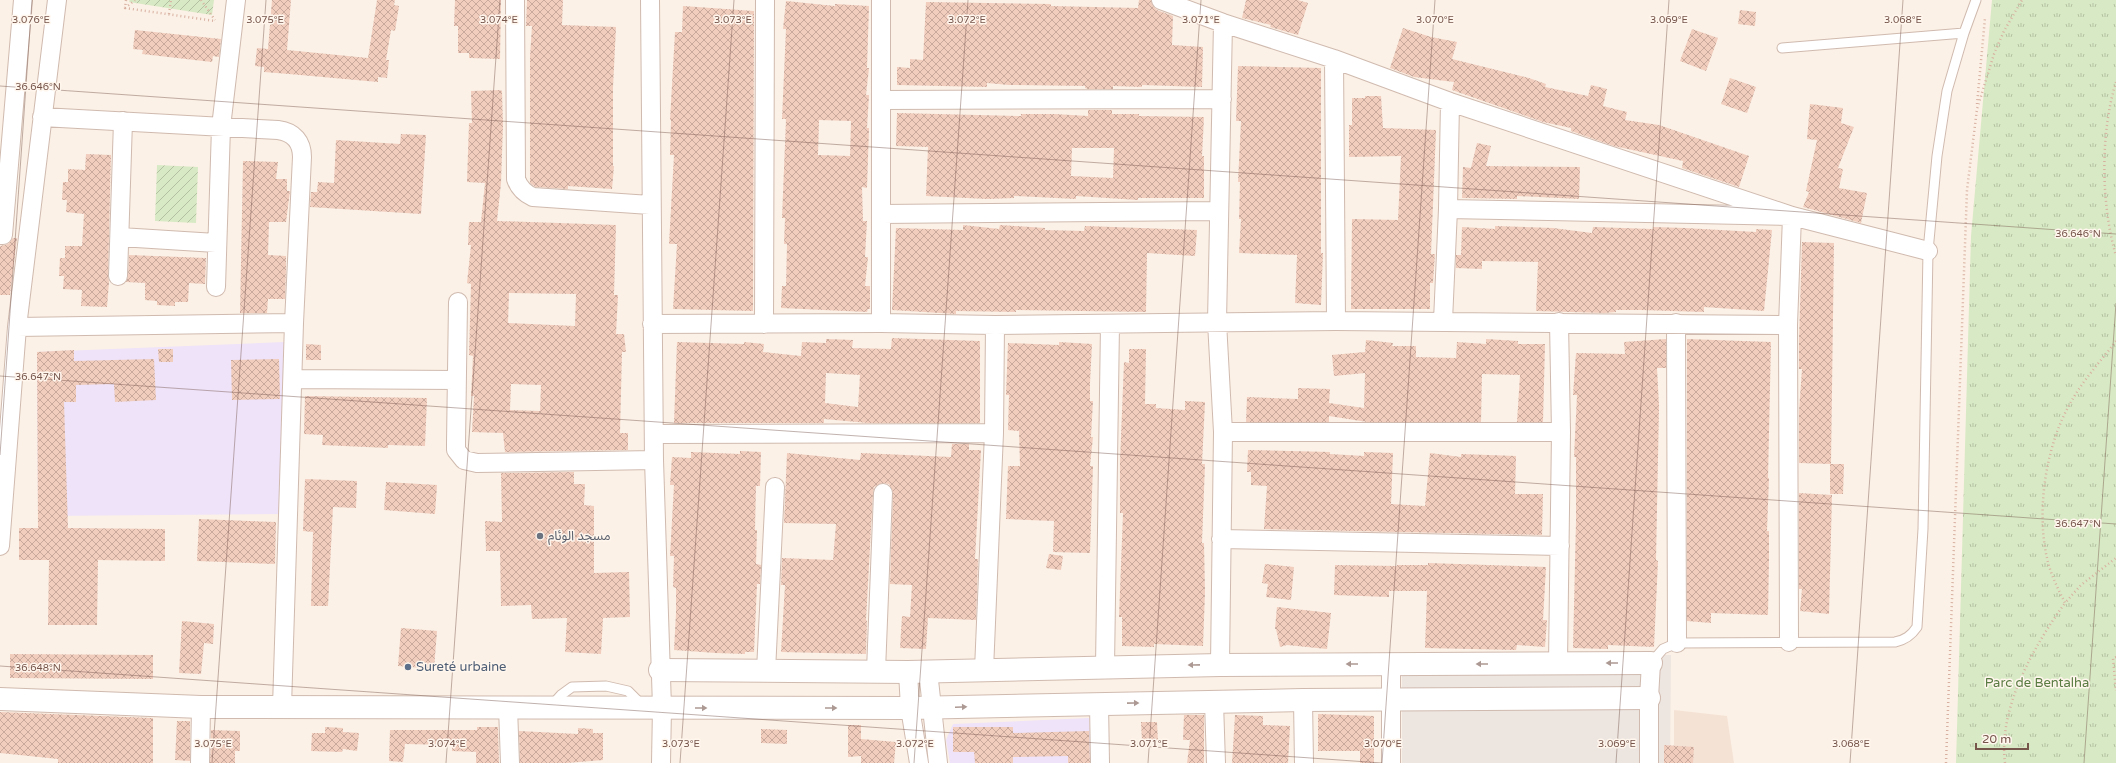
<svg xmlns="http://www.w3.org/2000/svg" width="2116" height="763" font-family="'Varela Round','Noto Sans Arabic',sans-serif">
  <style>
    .residential { fill: #f4e2d5 }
    .industrial { fill: #ece5e0 }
    .education { fill: #eee3f9 }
    .grass { fill: url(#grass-tufts) }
    .garden { fill: url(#garden-furrows) }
    .building { fill: url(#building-cross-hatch); fill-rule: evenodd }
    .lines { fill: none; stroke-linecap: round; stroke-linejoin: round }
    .service-casing { stroke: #d0baaf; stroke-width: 11 }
    .minor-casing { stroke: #d0baaf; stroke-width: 20 }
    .tertiary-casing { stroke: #d0baaf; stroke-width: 24 }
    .path { stroke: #d7b0a1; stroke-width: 2.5; stroke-dasharray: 1 3; stroke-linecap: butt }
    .service { stroke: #fff; stroke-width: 9 }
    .minor { stroke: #fff; stroke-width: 18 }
    .tertiary { stroke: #fff; stroke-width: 22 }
    .oneway { fill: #ad9993 }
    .ticks { fill: none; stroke: #76554b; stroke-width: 1; stroke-opacity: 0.45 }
    .worship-dot { fill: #6b7280; stroke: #fff6ed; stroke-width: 1.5 }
    .service-dot { fill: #5c6f8a; stroke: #fff6ed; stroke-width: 1.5 }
    .labels { text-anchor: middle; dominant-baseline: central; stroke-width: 3; stroke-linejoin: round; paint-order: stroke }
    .worship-label { font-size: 13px; fill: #5b616d; stroke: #fff6ed; text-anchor: start }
    .service-label { font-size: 13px; fill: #4e5e75; stroke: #fff6ed; text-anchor: start }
    .park-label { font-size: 13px; fill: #5a7b42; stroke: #fff6ed }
    .ticks-label { font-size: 10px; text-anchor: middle; fill: #76554b; stroke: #fff6ed; stroke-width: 3; stroke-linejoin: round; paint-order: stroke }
  </style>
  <defs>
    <pattern id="grass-tufts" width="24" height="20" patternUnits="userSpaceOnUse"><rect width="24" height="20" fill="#d8eac5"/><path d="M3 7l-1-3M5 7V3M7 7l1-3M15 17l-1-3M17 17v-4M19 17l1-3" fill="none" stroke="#b4c0a2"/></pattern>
    <pattern id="garden-furrows" width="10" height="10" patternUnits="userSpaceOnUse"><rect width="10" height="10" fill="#d8eac5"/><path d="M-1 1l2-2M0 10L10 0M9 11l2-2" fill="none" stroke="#b4c0a2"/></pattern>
    <pattern id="building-cross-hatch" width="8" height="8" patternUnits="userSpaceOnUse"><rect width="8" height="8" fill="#f1cdbe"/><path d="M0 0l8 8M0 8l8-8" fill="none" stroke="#c8a99c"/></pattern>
  </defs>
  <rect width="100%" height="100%" fill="#fcf1e6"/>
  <path class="residential" d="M1674 710 1727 716 1734 763H1674Z"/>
  <path class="industrial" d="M1671 655 1670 763H1402V656Z"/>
  <path class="education" d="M284 342V514L38 516 37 352Z
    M1089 718 1092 763H950L946 740 953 724Z"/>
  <path class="grass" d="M1992 0H2116V763H1956L1971 236Z"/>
  <path class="garden" d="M130 0H214L212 15 129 2Z
    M157 165 198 167 196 223 155 221Z"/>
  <path class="building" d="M272 0H291L287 50 368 58 377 0H395L394 5 399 6 395 31 391 30 386 60H389L387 78 378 77V82L289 74 264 72V67L255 66 257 48 268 49Z
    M455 0H501L500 59 469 58V53H458V26H454Z
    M527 0H563L562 25 616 27 613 87V166H614L612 189 568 186V189L536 187 530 183V56L532 26H526Z
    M1139 0H1151L1153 6 1157 10 1173 16 1172 45 1203 47 1202 87 1142 85V87L1113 86V89H1088L1085 88V86L1009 85 987 83V87L897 85V67L910 68V59L923 60 926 2 1051 4V6L1138 8Z
    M1246 0H1298L1308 3 1298 35 1270 27 1271 25 1242 18Z
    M786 1 835 6V4L869 6 867 68H869L866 95H869L867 128H869L867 188 862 187 863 221H867L865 257H868L865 286H870V309H868L867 312 781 308 782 286H786L787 244H784L785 218H782L786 119H782L786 29H783ZM819 120 851 121 850 156 818 155Z
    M683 6 754 11 753 311 673 309 677 244H669L674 155H670L671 120H670L675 32H682Z
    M1740 10 1756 12 1755 26 1738 24Z
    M1403 28 1431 37 1457 42 1452 59 1529 78 1546 84 1545 87 1588 96 1591 85 1607 89 1603 106 1627 112 1625 120 1659 125 1749 156 1739 187 1682 168 1683 161 1614 146 1571 131V128L1543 122 1452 90 1454 82 1414 77 1390 68Z
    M1692 29 1718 38 1706 71 1680 61Z
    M135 30 221 39 219 57 213 56 212 62 142 54 143 50 133 49Z
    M1238 66 1321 68V253H1323L1321 305 1295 303 1297 255 1239 253 1241 219H1239L1240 182H1238L1241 121H1236Z
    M1730 78 1756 87 1747 113 1721 104Z
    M500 90 502 91 503 125 501 183 497 221 616 225 614 295H618L616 334H624L626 352H622L620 433H628V450L505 452 503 433 472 432 474 396H471L473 356 469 355 471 284 467 283 471 245H468L469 222H481L485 183 467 182 469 123H472L471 91ZM509 293 576 294 575 326 508 323ZM511 384 541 385 540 411 510 410Z
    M1365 96H1381L1383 128 1436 130 1431 254H1435L1433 283H1430V309H1351L1352 219 1398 220 1401 156 1349 157V125H1352V98H1365Z
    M1810 104 1843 108 1841 123 1854 127 1838 168 1843 169 1839 188 1867 193 1861 223 1803 207 1809 192 1806 191 1817 140 1807 139Z
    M1088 110H1112V114H1139V116L1204 117 1202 156H1204V198H1138V200L1076 196V199L1014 196V198L987 199 926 196 928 147 896 146 897 113 1021 116V114H1055L1088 116ZM1072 148H1114L1113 178 1071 176Z
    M401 134 426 135 421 214 310 207 311 192H317L318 182 334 183 336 140 400 144Z
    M1477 143 1491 146 1486 166 1580 167 1579 199 1517 196V199L1462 198 1463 167 1471 168Z
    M86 154 111 155 108 276 109 282 107 307 81 306 82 290 63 289 64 276H59L60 258H65V246H82L84 214 66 212 67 200H62L63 182H68V169L85 170Z
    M243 161 278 162 276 179H287V191H290L286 222H269L268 255 286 256V269L285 299H268L267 313H240Z
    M963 225 999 229 1000 225 1045 228V230L1084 231 1085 226 1197 230 1195 256 1147 253 1146 312 1016 310V312L956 311V314L892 310 896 228 963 230Z
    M1495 226 1553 228 1592 233 1593 227 1653 229V227L1685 228 1756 232V229L1772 230 1764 311 1704 307V312L1641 310H1616V312L1604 313 1536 311 1538 262 1482 261V269L1456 268V255H1461L1462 227 1495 229Z
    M13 238H17L10 295H0V246L8 244Z
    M1802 242 1834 243 1831 464H1844L1843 494H1830V464L1799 463V411L1802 369H1799V340Z
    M129 255 206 258 205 284 189 283 188 302H175V306L157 305V301L145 300V283L126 282 128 276Z
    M892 338 980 341V423H868L824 419V423H674L677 342 744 344V342L764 344 763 352 801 356 802 342 826 343V339L853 340 852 348 891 349ZM826 373 860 375 858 407 825 403Z
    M1486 339 1518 341V344H1545L1543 422H1517L1520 375 1482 374 1481 422H1367L1329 416V422H1246L1247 397 1298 399V388L1330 389 1329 403 1364 408 1365 373 1334 376 1332 355 1365 352 1366 340 1393 343 1392 346H1416V357L1456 358 1457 342 1486 344Z
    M1666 339V368H1657L1659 406 1656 560 1658 561 1654 647 1608 645V649L1573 648 1576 521V457H1574L1577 395H1573L1576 353 1625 354 1624 342Z
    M1687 339 1771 342 1768 478H1769L1767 531H1769V559L1768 615 1711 613V623L1687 621Z
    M1059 342 1092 344 1090 383V401H1093L1091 437H1093L1090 466H1093L1090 553 1053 552 1054 521 1006 519 1008 466H1020L1019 431 1008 430 1009 395H1006L1008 343 1059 345Z
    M306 344 321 345V360H306Z
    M158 349H173V362H159Z
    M1129 349H1146L1145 404H1156V408L1185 410V401L1205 402 1202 464H1205L1202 543H1204L1205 592 1203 646 1154 644V647L1122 646V617H1119L1123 513H1120V461L1124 362 1129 363Z
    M74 350V361L154 359 156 400 115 402 114 384 76 385V402H64L68 528 165 529V561L98 560 97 625H48L49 560H19V528H38L37 352Z
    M279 359 280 399 232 400 231 360Z
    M305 396 427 398 425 446 388 445V448L322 445 323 435 304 434Z
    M952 444H969V450H981L975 559H978L976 620 928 618 926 649 900 648 902 616 910 617 912 585 890 584 893 493 889 484 883 483 874 487 873 493 866 620 867 621 866 654 781 652 785 585H781L782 558 833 560 836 524 784 523 787 453 860 460 861 453 951 457Z
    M1248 450 1330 452V454L1364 456V452L1393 453 1391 504 1425 506 1430 453 1461 457V454L1516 456 1515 494H1543L1542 535 1264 529 1267 486 1251 485V472H1247Z
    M740 451 761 452 760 486H756L755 530H757L756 564 761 565 760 584H757L754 652H745V654L716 653 674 650 676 613V588L673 587 674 556H670L674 485H670L672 457 691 458V452L740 454Z
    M574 472V484H585L584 505 594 506V573L629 572 630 617 603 618 601 654 565 652 567 618 532 619 531 605 501 606 500 551H486L485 521 502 522 501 473Z
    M305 479 357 481 356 508 333 507 328 606H311L313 532 303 531Z
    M386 482 437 485 435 514 384 510Z
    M1799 493 1832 495 1829 614 1800 611 1802 589H1799Z
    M199 519 276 522 275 564 197 561Z
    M1049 554 1063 556 1061 570 1046 568Z
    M1428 563 1546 567 1543 620H1547L1545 647 1517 645 1516 650 1425 648 1427 591H1389V597L1334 595 1335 565 1397 566V565H1428Z
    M1265 564 1294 567 1291 600 1266 597 1268 584 1262 583Z
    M1277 607 1331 613 1327 649 1287 645 1280 647 1276 629H1275Z
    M182 621 214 624 213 644 204 643 201 674 179 673Z
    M401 628 437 631 434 669 398 666Z
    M10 654 153 655V679L10 678Z
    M0 712 153 718V763H58V759L0 753Z
    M1318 714 1374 716V763H1360V751H1318Z
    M1184 715H1204V763H1187L1190 740H1183Z
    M1235 715 1263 716V725L1290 726 1288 763H1232Z
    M177 721H190V761L175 760Z
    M1141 722H1157L1158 742H1142Z
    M848 725H861V739L896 742 894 763H861V756L848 757Z
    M325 727 343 728V732L359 733 357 751 343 749 342 752 311 751 312 733H325Z
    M477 727H498L499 763H476V752L452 751V745L405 744 403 762 389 761 390 730H477Z
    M953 727H1013V733L1089 731 1090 763H1068V756L1013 757V763H975L974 752H953Z
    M578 728 593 729V733H603V760L567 763H520L519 731 578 734Z
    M761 729 787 730V744L761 743Z
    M211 730 240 731V751H235V763H210Z
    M1664 745 1694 747 1693 763H1664Z"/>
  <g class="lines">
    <g class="service-casing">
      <path id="service" d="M1782 48 1964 33
        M1651 663 1663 649 1677 643 1895 642C1905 640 1911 636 1917 627L1923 529 1928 251 1937 156 1947 91 1964 33 1976 0
        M552 705 561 695 572 687 606 686 628 691 642 705"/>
    </g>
    <g class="minor-casing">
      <path id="minor" d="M515 0 516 179C519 188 524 193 533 197L650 205
        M650 0 654 460 662 707 661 763
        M1161 0 1223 23 1334 59 1450 102 1792 216 1928 251
        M1334 59 1336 321
        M881 100 1222 99
        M42 117 278 130C294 132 302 142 302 157L294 323 282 707
        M1448 209 1792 216 1788 325 1789 642
        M881 214 1218 211
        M0 235H3L23 0
        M120 237 216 243
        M118 276 123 121
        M216 287 221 127 236 0
        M458 302 456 443V450L464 460 477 463 654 460
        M1443 321 1448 209 1450 102
        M881 323V0
        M1676 323 1677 643
        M652 324 881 323 995 325 1336 321 1788 325
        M764 324 765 0
        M17 327 294 323
        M293 379 457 380
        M1223 432H1561
        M654 434 994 433
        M1221 539 1560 546
        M0 546 17 327 57 0
        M1391 664V763
        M1558 664 1561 432 1559 322
        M1220 665 1223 432 1217 322 1223 23
        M1105 667 1110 324
        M984 670 994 433 995 325
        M766 671 775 487
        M876 671 883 493
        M928 671 938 763
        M908 672 910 708 919 763
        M1303 700 1304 763
        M1214 702 1216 763
        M1099 703 1100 763
        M508 707 510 763
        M200 763 201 707
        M1649 763V698L1651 663"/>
    </g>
    <g class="tertiary-casing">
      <path id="tertiary" d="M660 670 908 672 1220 665 1651 663
        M0 699 201 707 910 708 1303 700 1649 698"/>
    </g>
    <path class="path" d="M126 0 125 8 215 21
      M201 0 215 20
      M125 8 135 0
      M169 14 171 0
      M2116 82C2100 134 2101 204 2116 256
      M1977 104 1985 18
      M2116 341C2101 361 2083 380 2071 402 2046 444 2036 510 2047 558 2050 573 2058 589 2065 603L2081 585 2116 558
      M2116 657 2113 658 2116 691
      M1946 763 1967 190 1977 109 1994 54 2004 31 2022 0
      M2005 763C1998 708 2034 646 2065 603"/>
    <use href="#service" class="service"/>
    <use href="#minor" class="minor"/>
    <use href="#tertiary" class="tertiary"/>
  </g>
  <defs><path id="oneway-solid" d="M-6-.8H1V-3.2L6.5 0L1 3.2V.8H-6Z"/></defs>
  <g class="oneway">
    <use href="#oneway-solid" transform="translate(1612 663) rotate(180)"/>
    <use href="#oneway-solid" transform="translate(1352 664) rotate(180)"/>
    <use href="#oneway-solid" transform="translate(1482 664) rotate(180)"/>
    <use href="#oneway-solid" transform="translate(1194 665) rotate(179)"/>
    <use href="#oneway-solid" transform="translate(1133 703) rotate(-1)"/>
    <use href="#oneway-solid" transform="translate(961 707) rotate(-2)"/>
    <use href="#oneway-solid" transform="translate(701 708)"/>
    <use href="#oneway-solid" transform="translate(831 708)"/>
  </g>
  <path class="ticks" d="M0 86 2116 234M0 376 2116 524M0 455 32 0M0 666 1382 763M212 763 266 0M446 763 500 0M680 763 734 0M914 763 968 0M1148 763 1201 0M1382 763 1435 0M1616 763 1669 0M1850 763 1903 0M2084 763 2116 303"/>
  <circle class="worship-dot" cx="540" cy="536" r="4"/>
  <circle class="service-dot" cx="408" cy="667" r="4"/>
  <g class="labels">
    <g class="worship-label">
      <text x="548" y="536">مسجد الوئام</text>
    </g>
    <g class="service-label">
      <text x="416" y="667">Sureté urbaine</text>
    </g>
    <g class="park-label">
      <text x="2037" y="683">Parc de Bentalha</text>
    </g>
  </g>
  <g class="ticks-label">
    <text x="31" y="23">3.076°E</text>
    <text x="265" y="23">3.075°E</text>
    <text x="499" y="23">3.074°E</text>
    <text x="733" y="23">3.073°E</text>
    <text x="967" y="23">3.072°E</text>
    <text x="1201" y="23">3.071°E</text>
    <text x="1435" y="23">3.070°E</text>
    <text x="1669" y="23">3.069°E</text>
    <text x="1903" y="23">3.068°E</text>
    <text x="38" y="90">36.646°N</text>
    <text x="2078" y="237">36.646°N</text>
    <text x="38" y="380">36.647°N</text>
    <text x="2078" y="527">36.647°N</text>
    <text x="38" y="671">36.648°N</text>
    <text x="213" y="747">3.075°E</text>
    <text x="447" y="747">3.074°E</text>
    <text x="681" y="747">3.073°E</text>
    <text x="915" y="747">3.072°E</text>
    <text x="1149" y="747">3.071°E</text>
    <text x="1383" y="747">3.070°E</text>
    <text x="1617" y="747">3.069°E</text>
    <text x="1851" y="747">3.068°E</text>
  </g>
  <path d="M1976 743v6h52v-6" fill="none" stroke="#76554b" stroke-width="2"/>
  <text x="1982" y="743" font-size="12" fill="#76554b" stroke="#fff6ed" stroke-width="3" paint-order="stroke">20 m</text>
</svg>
